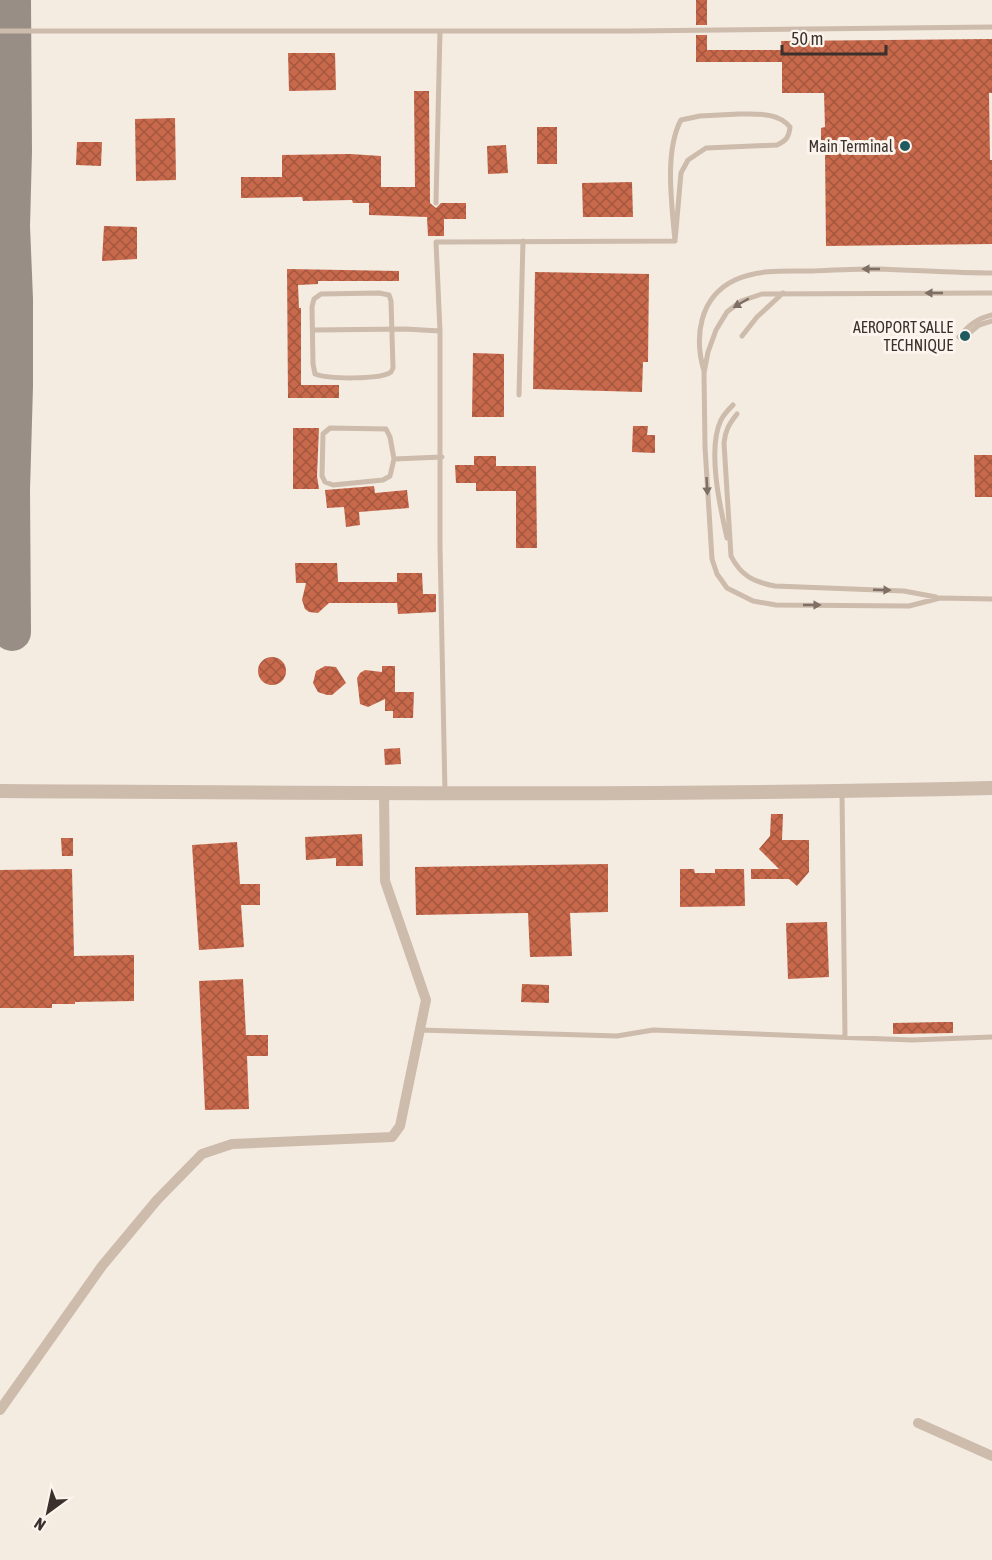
<svg xmlns="http://www.w3.org/2000/svg" width="992" height="1560" font-family="'Asap Condensed',sans-serif">
  <style>
    .lines { fill: none; stroke-linecap: round; stroke-linejoin: round }
    .taxiway { stroke: #988e86; stroke-width: 38 }
    .building { fill: url(#building-cross-hatch) }
    .service { stroke: #cdbbac; stroke-width: 5 }
    .minor { stroke: #cdbbac; stroke-width: 10 }
    .tertiary { stroke: #cdbbac; stroke-width: 14 }
    .oneway { fill: #7d6f65 }
    .poi-dot { fill: #1f5a5e; stroke: #fbf5ee; stroke-width: 2 }
    .labels { text-anchor: middle; dominant-baseline: central; stroke-width: 6; stroke-linejoin: round; paint-order: stroke }
    .poi-label { font-size: 16px; fill: #3b302b; stroke: #fbf5ee; text-anchor: end }
  </style>
  <defs>
    <pattern id="building-cross-hatch" width="8" height="8" patternUnits="userSpaceOnUse" patternTransform="scale(1.5)"><rect width="8" height="8" fill="#c8694b"/><path d="M0 0l8 8M0 8l8-8" fill="none" stroke="#a4573f"/></pattern>
  </defs>
  <rect width="100%" height="100%" fill="#f4ebe1"/>
  <g class="lines">
    <path class="taxiway" d="M12 632 11 490 14 386V299L11 226 13 151 12 0"/>
  </g>
  <path class="building" d="M696 0H707V25H696Z
    M696 35H707V50H782L781 41 992 39V93H989L990 160H992V244L826 246 825 150H821V128L825 127 824 93H782V62H696Z
    M288 53H335L336 90 289 91Z
    M414 91H429L430 203 436 208 441 203H466V219H444V236H428L427 217 369 215V203H353L352 200 303 201 302 197 241 198V177H282V155L350 154 381 156V187H415Z
    M175 118 176 180 136 181 135 119Z
    M537 127H557V164H537Z
    M77 142H102L101 166 76 165Z
    M506 145 508 173 488 174 487 146Z
    M632 182 633 217H583L582 183Z
    M104 226 137 227V259L102 261Z
    M287 269 399 271V281H318V284L298 285 299 308H301V385H339V398H288Z
    M535 272 649 274 648 362H643L642 392 533 389Z
    M473 353 504 354V417H472Z
    M633 426H648L647 435H655V453L632 452Z
    M293 428H319L317 476 319 489H293Z
    M974 455H992V497H975Z
    M474 456H496V466H536L537 548H516V491H476V483H456L455 465H474Z
    M374 486 375 493 407 490 409 508 359 512 360 525 346 527 344 507 327 508 325 490Z
    M295 563H337L338 582H397V573H422L423 594H436V612L398 614 397 603H329L318 613 309 612 305 609 302 600 306 583H296Z
    M258 671a14 14 0 1 1 28 0a14 14 0 1 1-28 0Z
    M325 666 336 667 346 683 332 695H327L318 692 313 683 316 671Z
    M382 666H395V692H414L413 718H393V711H385V699L368 707 360 704 357 678 360 673 365 670 382 672Z
    M400 748 401 764 385 765 384 749Z
    M771 814H783L782 840H809V872L797 886 789 879H751V869H779L759 849 770 836Z
    M362 834 363 866H336V858L306 860 305 837Z
    M61 838H73V856H62Z
    M237 842 240 884H260V905H241L244 947 199 950 192 845Z
    M608 864V912L570 913 572 956 530 957 528 913 416 915 415 867Z
    M72 869 74 956 134 955V1001L75 1002V1004H52V1008H0V870Z
    M680 869H694L695 873H715V869H744L745 906 680 907Z
    M827 922 829 977 788 979 786 923Z
    M243 979 246 1035H268V1056H247L249 1109 205 1110 199 981Z
    M522 984 549 985V1003L521 1002Z
    M941 1022H953V1033L893 1034V1023Z"/>
  <g class="lines">
    <path class="service" d="M0 31H632L992 27
      M739 114C756 114 778 112 790 127 789 137 786 141 777 145L706 148 688 160 681 173 675 241C672 206 664 151 681 120L700 116Z
      M436 203 440 31
      M379 293 389 295 391 301 393 368 391 372C380 380 328 379 315 374L313 364 312 307 314 299 321 294Z
      M992 293 762 294 741 301 727 312 716 330 708 352 704 373 705 447 712 559 717 574 727 588 753 601 776 605 909 606 940 598 992 599
      M314 330 405 329 440 331
      M742 336 757 317 783 293
      M959 337C969 325 976 319 992 315
      M962 339 979 325 992 321
      M704 371C694 337 699 297 735 280 759 269 787 271 812 271 834 270 855 269 877 269 915 270 953 273 992 273
      M519 395 523 241
      M737 414C729 424 725 431 724 443L731 556C741 576 754 582 775 586L904 591 936 597
      M394 459 390 437 386 429 330 428 323 434 322 476 325 482 333 485 383 480 390 476 394 459 442 457
      M727 538C720 507 707 449 721 420 724 414 729 409 733 405
      M445 793 440 546V331L436 242 675 241
      M842 793 845 1037
      M420 1030 617 1036 653 1030 912 1040 992 1037"/>
    <path class="minor" d="M0 1410 102 1266 157 1200 202 1154 232 1144 392 1137 400 1126 426 1000 385 881 384 793
      M918 1423 992 1456"/>
    <path class="tertiary" d="M0 791C331 793 661 796 992 788"/>
  </g>
  <defs><path id="oneway-solid" d="M-6-.8H1V-3.2L6.5 0L1 3.2V.8H-6Z" transform="scale(1.5)"/></defs>
  <g class="oneway">
    <use href="#oneway-solid" transform="translate(871 269) rotate(180)"/>
    <use href="#oneway-solid" transform="translate(934 293) rotate(180)"/>
    <use href="#oneway-solid" transform="translate(741 303) rotate(150)"/>
    <use href="#oneway-solid" transform="translate(707 486) rotate(87)"/>
    <use href="#oneway-solid" transform="translate(882 590) rotate(2)"/>
    <use href="#oneway-solid" transform="translate(812 605)"/>
  </g>
  <g class="poi-dot">
    <circle cx="905" cy="146" r="6"/>
    <circle cx="965" cy="336" r="6"/>
  </g>
  <g class="labels">
    <g class="poi-label">
      <text x="893" y="146">Main Terminal</text>
      <text x="953" y="327">AEROPORT SALLE<tspan x="953" dy="18">TECHNIQUE</tspan></text>
    </g>
  </g>
  <g transform="translate(48 1512) rotate(213)" stroke="#fbf5ee" stroke-width="4.5" paint-order="stroke">
  <path d="M0-4.5L10 22L0 15L-10 22Z" fill="#3b302b"/>
  <text y="-9" font-size="16" font-weight="bold" text-anchor="middle" fill="#3b302b">N</text>
  </g>
  <path d="M782 45v9h104v-9" fill="none" stroke="#3b302b" stroke-width="3"/>
  <text x="791" y="45" font-size="18" fill="#3b302b" stroke="#fbf5ee" stroke-width="4.5" paint-order="stroke">50 m</text>
</svg>
